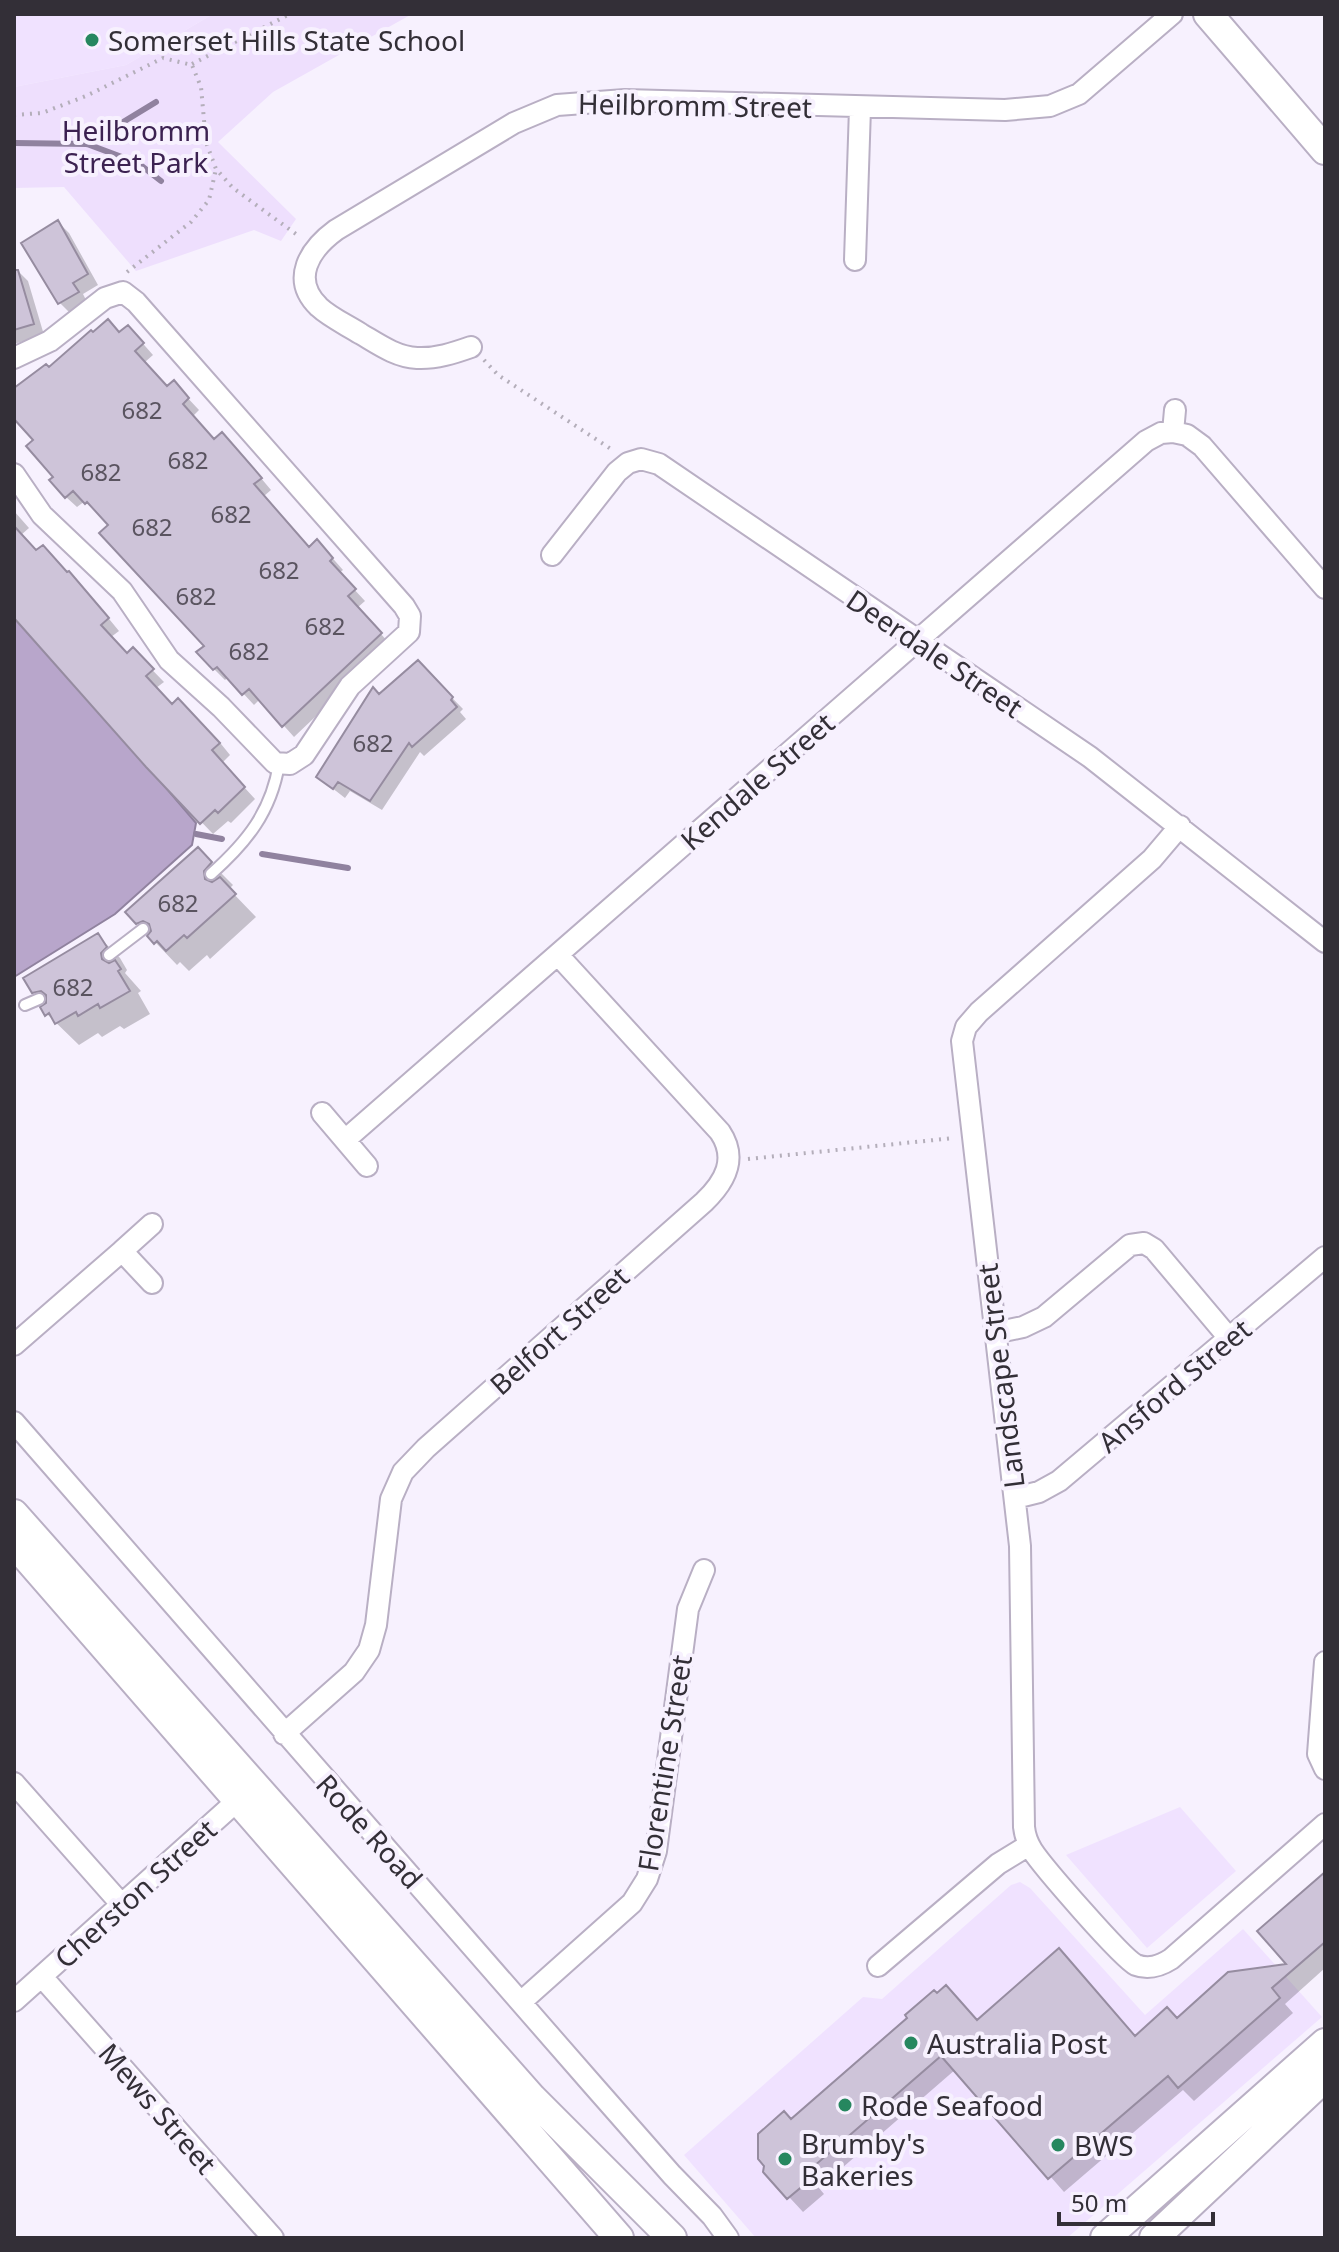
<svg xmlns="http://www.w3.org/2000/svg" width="1339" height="2252" font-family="'Noto Sans',sans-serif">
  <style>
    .built { fill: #f0e2ff }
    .green { fill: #eedffd }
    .water { fill: #b8a6cb; stroke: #90829f; stroke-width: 2 }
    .shadow { fill: #0003 }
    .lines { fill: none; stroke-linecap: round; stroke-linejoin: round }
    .stream { stroke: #90829f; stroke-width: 6 }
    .building { fill: #cec4d9; stroke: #968ca0; stroke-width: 2 }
    .lane-casing { stroke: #b9afc4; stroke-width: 14 }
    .street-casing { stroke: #b9afc4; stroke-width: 24 }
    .secondary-casing { stroke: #b9afc4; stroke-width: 32 }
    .path { stroke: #b4aeba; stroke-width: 4; stroke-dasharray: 2 6; stroke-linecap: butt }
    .lane { stroke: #fff; stroke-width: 10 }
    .street { stroke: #fff; stroke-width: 20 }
    .secondary { stroke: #fff; stroke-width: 28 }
    .poi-dot { fill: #26875f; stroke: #f7f1fe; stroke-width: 3 }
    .labels { text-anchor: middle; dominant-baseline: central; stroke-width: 8; stroke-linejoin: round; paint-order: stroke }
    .number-label { font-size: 24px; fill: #5a5460 }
    .poi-label { font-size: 28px; fill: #332f37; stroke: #f7f1fe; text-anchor: start }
    .street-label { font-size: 28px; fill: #332f37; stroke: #f7f1fe }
    .park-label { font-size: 28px; fill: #3c2251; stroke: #f7f1fe }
  </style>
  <rect width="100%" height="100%" fill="#f7f1fe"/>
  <path class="built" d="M14 14H213L126 65 14 87Z
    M1180 1807 1236 1871 1147 1948 1066 1855Z
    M1020 1882 1030 1888 1145 2015 1243 1929 1322 2017 1067 2238H756L684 2155 863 1997 882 1999 1011 1885Z"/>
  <path class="green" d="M213 14H412L273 92 218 142 296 219 281 241 254 230 136 271 64 187 14 188V87L126 65Z"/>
  <path class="water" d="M14 610 196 823 192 845 115 914 14 977Z"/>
  <path class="shadow" d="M58 222 69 233 98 285 83 294 88 304 71 314 60 303 24 244Z
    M17 270 28 281 44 335 14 344V271Z
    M120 334 138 338 153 355 145 362 167 388 184 394 199 410 193 416 214 441 233 445 271 490 264 496 310 549 328 553 343 570 339 573 365 601 357 608 391 645 294 737 260 699 254 705 228 677 225 680 214 669 207 646 111 526 85 501 77 507 66 497 36 440 14 416V391Z
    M14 511 29 528 21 535 37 553 43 547 96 603 119 631 111 637 127 655 133 650 164 682 156 688 172 706 217 739 230 755 222 763 255 799 231 823 228 821 213 834 140 758 14 615Z
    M418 663 463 709 460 712 466 719 424 756 420 752 382 810 350 791 345 798 318 777 379 696Z
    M198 850 233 885 229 889 256 917 210 959 207 955 189 971 180 962 177 965 137 923Z
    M98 936 120 958 127 970 125 973 141 991 138 993 150 1014 124 1029 120 1026 102 1037 98 1033 79 1045 47 1014V1005L34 992Z
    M1325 1885V1968L1285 2004 1293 2013 1194 2101 1183 2090 1064 2192 956 2069 819 2188 824 2194 803 2212 765 2171 791 2121 978 2022 1136 2037 1290 1965Z"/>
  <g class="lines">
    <path class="stream" d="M14 143 87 144 138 163 161 181
      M87 144 156 102
      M196 834 222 839
      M262 854 348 868"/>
  </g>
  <path class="building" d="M58 220 88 274 73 283 79 292 58 304 21 243Z
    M14 270H18L34 324 14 330Z
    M108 319 119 332 128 325 144 343 135 351 167 386 174 380 189 398 183 404 214 439 222 432 262 478 254 484 309 547 317 539 333 558 330 561 356 589 348 596 382 633 282 727 249 689 242 695 217 667 213 670 196 652 204 646 99 533 108 525 87 502 85 504 73 491 65 498 49 480 53 477 26 446 33 440 14 419V388L46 364 49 367 91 330 93 332Z
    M14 526 36 550 43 545 67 572 69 571 109 618 101 625 127 653 133 647 154 669 146 676 172 704 178 698 220 743 212 750 245 787 218 813 215 810 200 824 146 767 14 618Z
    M418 660 453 697 451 700 457 707 412 747 409 743 370 801 338 782 333 789 316 777 373 687 379 694Z
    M198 847 212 862 204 871 205 879 212 882 220 877 236 894 187 938 184 935 166 951 157 941 154 944 147 936 151 931 149 924 143 921 136 924 125 912Z
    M98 933 107 947 101 953 102 959 109 963 115 960 121 969 118 971 130 991 100 1008 98 1004 78 1016 76 1012 55 1024 49 1013 45 1016 40 1007 46 1003V995L41 991 32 993 23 978Z
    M1325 1872V1942L1272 1988 1280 1998 1178 2088 1168 2076 1048 2179 941 2056 806 2173 811 2179 787 2199 763 2172 764 2166 758 2159V2134L784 2111 791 2119 907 2018 905 2015 934 1990 937 1993 946 1985 977 2020 1059 1948 1135 2036 1167 2007 1177 2018 1228 1972 1286 1964 1257 1931Z"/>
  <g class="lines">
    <g class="lane-casing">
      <path id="lane" d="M211 874C247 842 271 812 279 764
        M109 955 143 929
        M25 1005 39 999"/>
    </g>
    <g class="street-casing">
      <path id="street" d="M855 260 860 108
        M471 347C454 353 436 359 417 358 396 357 378 344 361 334 347 325 331 318 319 307 290 279 310 249 336 230L514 123 557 105 625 100 1005 110 1050 106 1079 94 1172 14
        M14 358 50 341 105 298 123 292 136 302 404 606 410 616 409 632 350 686 304 755 290 764 275 763 221 707 169 660 122 591 42 515 14 474
        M1175 410 1173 432 1187 435 1202 446 1325 588
        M552 555 617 472 628 463 641 459 659 464 1090 757 1325 942
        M1180 826 1152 859 979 1012 966 1027 962 1041 1020 1546 1024 1827C1025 1836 1027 1842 1032 1850 1043 1867 1122 1958 1136 1965 1149 1970 1160 1966 1171 1959L1325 1824
        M322 1113 367 1166
        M345 1140 1146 441 1161 433 1173 432
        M152 1224 122 1251 152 1283
        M994 1333 1023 1327 1044 1317 1130 1245 1144 1243 1154 1249 1229 1338
        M14 1345 122 1251
        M14 1422 592 2084 672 2175 712 2216 728 2238
        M1015 1498 1039 1492 1059 1481 1325 1257
        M1325 1662 1318 1754 1325 1769
        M284 1734 354 1672 369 1650 376 1625 391 1499 403 1472 426 1448 704 1202C725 1182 738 1159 720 1132L558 955
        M14 1783 122 1905
        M878 1966 998 1864 1029 1845
        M43 1978 273 2238
        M14 2001 247 1792
        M521 2002 632 1903 647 1879 656 1851 688 1609 704 1570"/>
    </g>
    <g class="secondary-casing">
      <path id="secondary" d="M1208 14 1325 150
        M14 1514 532 2098 672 2238
        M14 1543 619 2238
        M1105 2238 1325 2043
        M1154 2238 1325 2077"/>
    </g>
    <path class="path" d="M192 64 290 14
      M14 115 42 113 86 96 163 58 192 65 201 87 206 142 216 169 233 188 300 237
      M127 272 191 222 209 200 216 169
      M484 360 498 375 614 451
      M748 1159 954 1138"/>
    <use href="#lane" class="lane"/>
    <use href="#street" class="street"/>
    <use href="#secondary" class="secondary"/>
  </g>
  <g class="poi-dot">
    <circle cx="92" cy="40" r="8"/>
    <circle cx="911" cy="2043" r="8"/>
    <circle cx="845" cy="2105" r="8"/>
    <circle cx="1058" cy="2145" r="8"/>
    <circle cx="785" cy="2159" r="8"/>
  </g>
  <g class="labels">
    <g class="number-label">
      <text x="142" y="409">682</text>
      <text x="188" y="459">682</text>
      <text x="101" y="471">682</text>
      <text x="231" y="513">682</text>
      <text x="152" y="526">682</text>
      <text x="279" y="569">682</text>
      <text x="196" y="595">682</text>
      <text x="325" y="625">682</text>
      <text x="249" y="650">682</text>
      <text x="373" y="742">682</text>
      <text x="178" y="902">682</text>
      <text x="73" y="986">682</text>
    </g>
    <g class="poi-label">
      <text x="108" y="40">Somerset Hills State School</text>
      <text x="927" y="2043">Australia Post</text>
      <text x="861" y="2105">Rode Seafood</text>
      <text x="801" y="2143">Brumby's<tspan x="801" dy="32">Bakeries</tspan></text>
      <text x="1074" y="2145">BWS</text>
    </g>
    <g class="street-label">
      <text transform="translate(695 105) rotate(1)">Heilbromm Street</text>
      <text transform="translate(935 653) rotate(34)">Deerdale Street</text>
      <text transform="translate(757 781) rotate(-41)">Kendale Street</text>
      <text transform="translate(559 1330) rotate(-42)">Belfort Street</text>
      <text transform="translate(1000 1376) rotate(-97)">Landscape Street</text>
      <text transform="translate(1174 1385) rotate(-40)">Ansford Street</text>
      <text transform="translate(664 1763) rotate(-81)">Florentine Street</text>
      <text transform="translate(370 1831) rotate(48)">Rode Road</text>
      <text transform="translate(135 1893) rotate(-42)">Cherston Street</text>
      <text transform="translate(158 2108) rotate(49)">Mews Street</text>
    </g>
    <g class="park-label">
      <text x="136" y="130">Heilbromm<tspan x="136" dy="32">Street Park</tspan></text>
    </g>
  </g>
  <rect width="1339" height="2252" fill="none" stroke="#332f37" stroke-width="32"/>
  <path d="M1059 2212v12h154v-12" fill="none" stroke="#332f37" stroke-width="4"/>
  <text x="1071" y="2212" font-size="24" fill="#332f37" stroke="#f7f1fe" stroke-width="6" paint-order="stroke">50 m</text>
</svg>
